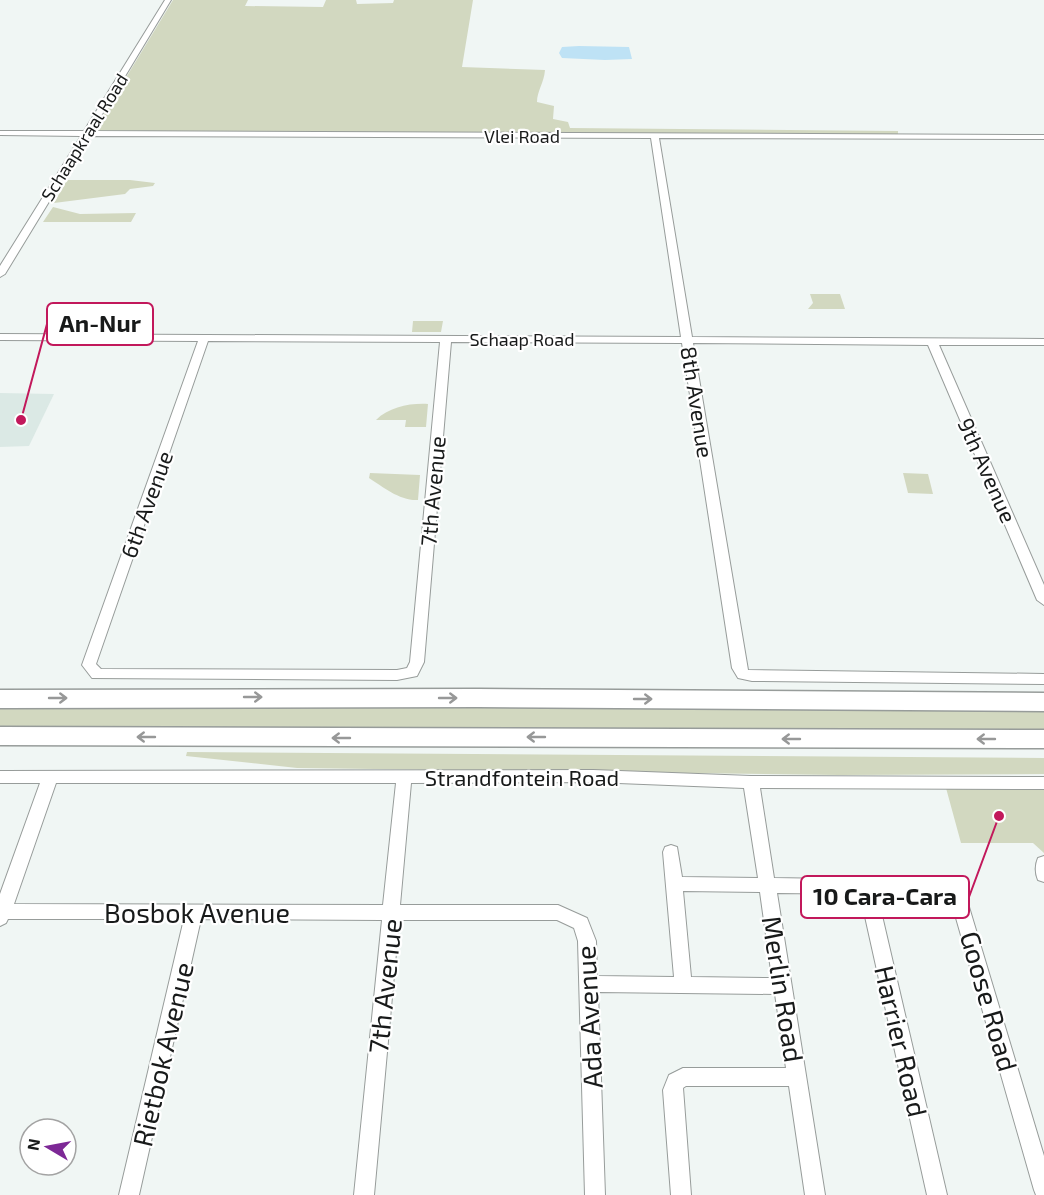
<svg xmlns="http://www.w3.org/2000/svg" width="1044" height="1195" font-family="'Exo 2',sans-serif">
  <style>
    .built { fill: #dbe9e5 }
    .green { fill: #d2d8c0 }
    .water { fill: #bee2f5 }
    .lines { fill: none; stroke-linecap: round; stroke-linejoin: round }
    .minor-casing { stroke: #979c9a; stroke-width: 2 }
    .primary-casing { stroke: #979c9a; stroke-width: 3 }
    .minor { fill: #fff; fill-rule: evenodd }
    .primary { fill: #fff; fill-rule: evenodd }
    .oneway { stroke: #979898 }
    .labels { text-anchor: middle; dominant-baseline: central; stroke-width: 4.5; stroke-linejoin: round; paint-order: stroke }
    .far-street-label { font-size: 18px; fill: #181a1a; stroke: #fff }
    .street-label { font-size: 22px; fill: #181a1a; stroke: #fff }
    .near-street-label { font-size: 27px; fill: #181a1a; stroke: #fff }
    .leader { fill: none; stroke: #c2185b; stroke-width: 2 }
    .callout-dot { fill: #c2185b; stroke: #fff; stroke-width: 2 }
    .callout { fill: #fff; stroke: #c2185b; stroke-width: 2 }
    .callout-label { font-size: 24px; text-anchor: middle; font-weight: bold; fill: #181a1a }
  </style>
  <rect width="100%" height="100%" fill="#f0f6f4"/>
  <path class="built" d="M0 393 54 394 29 446 0 447Z"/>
  <path class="green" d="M173 0H248L245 6 323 7 326 0H356L357 4 393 3 394 0H473L462 67 545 70C544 83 537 91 537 102L554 106 553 119 568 122 570 128 898 131V135L98 131 97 127 99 122Z
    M67 180H130L155 183 153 186 130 189 125 194 54 203Z
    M53 207 80 214 136 213 131 222H43Z
    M810 294H840L845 309H808L813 303Z
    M413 321H443L441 332H412Z
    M428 404 426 427H405L406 420H376C389 407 410 403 428 404Z
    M370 473 420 475 418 500C400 501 383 487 369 478Z
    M903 473 928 474 933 494 908 493Z
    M83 706H460L1044 710V732L0 728V708H65Z
    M187 752 1044 758V774L839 775 297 768 186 756Z
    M946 788 1044 789V853L1033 843H961Z"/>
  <path class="water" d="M579 46 629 47 632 59 605 60 562 58 559 53 562 47Z"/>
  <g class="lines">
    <g class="minor-casing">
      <path id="minor" d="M165 0H171L92 131 1044 135V139L659 138 692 337 1044 339V345H939L1044 585V605L1037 600 928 345 693 343 748 670 1044 674V684L752 681 738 678 732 668 682 343 451 342 424 662 417 676 397 680 92 678 82 665 198 341 0 340V334L681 337 651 138 89 136 5 274 0 277V266L81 136 0 135V131H84ZM208 341 440 342 410 662 407 668 397 670 101 669 96 664Z
        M593 770 751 776 1044 777V789L760 788 774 878 947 881 963 887 1044 1156V1195H1036L1034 1190 950 897 877 894 947 1195H927L860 894 777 893 825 1195H805L789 1086H686L683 1088 691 1195H671L663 1090 669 1075 683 1068H786L775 994 598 992 605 1195H585L578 941 574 928 557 920H399L374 1195H354L382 920 201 919 139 1195H119L184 919H8L6 923 0 926V894L40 783H0V771ZM593 782 744 788 758 878 682 877 677 847 671 845 665 847 663 852 674 977 597 976 596 941 587 918 558 905H400L411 783ZM56 783H396L383 905 14 904ZM683 891 760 892 772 978 691 977Z
        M1044 856V882L1038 880C1035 873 1035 865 1038 858Z"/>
    </g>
    <g class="primary-casing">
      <path id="primary" d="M478 689 1044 693V711L478 707 0 708V690Z
        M0 727 1044 730V748L0 745Z"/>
    </g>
    <use href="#minor" class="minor"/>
    <use href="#primary" class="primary"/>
  </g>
  <defs><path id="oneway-shaft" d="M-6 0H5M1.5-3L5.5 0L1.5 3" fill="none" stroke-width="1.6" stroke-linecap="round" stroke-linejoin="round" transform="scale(1.5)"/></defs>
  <g class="oneway">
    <use href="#oneway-shaft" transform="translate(253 697)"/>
    <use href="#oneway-shaft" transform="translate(58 698)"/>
    <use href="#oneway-shaft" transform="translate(448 698)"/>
    <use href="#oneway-shaft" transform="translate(643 699)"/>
    <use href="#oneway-shaft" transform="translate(146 737) rotate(-180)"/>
    <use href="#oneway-shaft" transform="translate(536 737) rotate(180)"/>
    <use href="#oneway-shaft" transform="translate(341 738) rotate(-180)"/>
    <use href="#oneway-shaft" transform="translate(791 739) rotate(-180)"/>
    <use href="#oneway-shaft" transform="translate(986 739) rotate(-180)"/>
  </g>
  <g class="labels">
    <g class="far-street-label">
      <text x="522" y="136">Vlei Road</text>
      <text transform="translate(84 137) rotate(-58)">Schaapkraal Road</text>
      <text x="522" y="339">Schaap Road</text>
    </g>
    <g class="street-label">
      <text transform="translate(698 402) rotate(81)">8th Avenue</text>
      <text transform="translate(988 470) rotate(66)">9th Avenue</text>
      <text transform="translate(432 491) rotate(-85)">7th Avenue</text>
      <text transform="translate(146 504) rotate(-70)">6th Avenue</text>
      <text x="522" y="777">Strandfontein Road</text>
    </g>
    <g class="near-street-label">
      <text x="197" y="912">Bosbok Avenue</text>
      <text transform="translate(384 986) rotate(-84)">7th Avenue</text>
      <text transform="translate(784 989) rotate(81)">Merlin Road</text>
      <text transform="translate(990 1001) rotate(74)">Goose Road</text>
      <text transform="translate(588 1017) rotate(-93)">Ada Avenue</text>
      <text transform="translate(902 1041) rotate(77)">Harrier Road</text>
      <text transform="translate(162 1054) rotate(-77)">Rietbok Avenue</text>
    </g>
  </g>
  <path class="leader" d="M21 420L47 324M999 816L969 897"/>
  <g class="callout-dot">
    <circle cx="21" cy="420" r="6"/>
    <circle cx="999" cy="816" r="6"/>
  </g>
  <g class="callout">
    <rect x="47" y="303" width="106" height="42" rx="6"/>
    <rect x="801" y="876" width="168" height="42" rx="6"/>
  </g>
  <g class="callout-label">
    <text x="100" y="332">An-Nur</text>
    <text x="885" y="905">10 Cara-Cara</text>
  </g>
  <g transform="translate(48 1147) rotate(280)"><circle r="28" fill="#ffffff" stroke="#a3a3a3" stroke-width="1.5"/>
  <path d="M0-4.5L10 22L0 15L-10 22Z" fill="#7d2896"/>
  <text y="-9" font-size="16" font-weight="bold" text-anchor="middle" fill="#181a1a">N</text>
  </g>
</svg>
